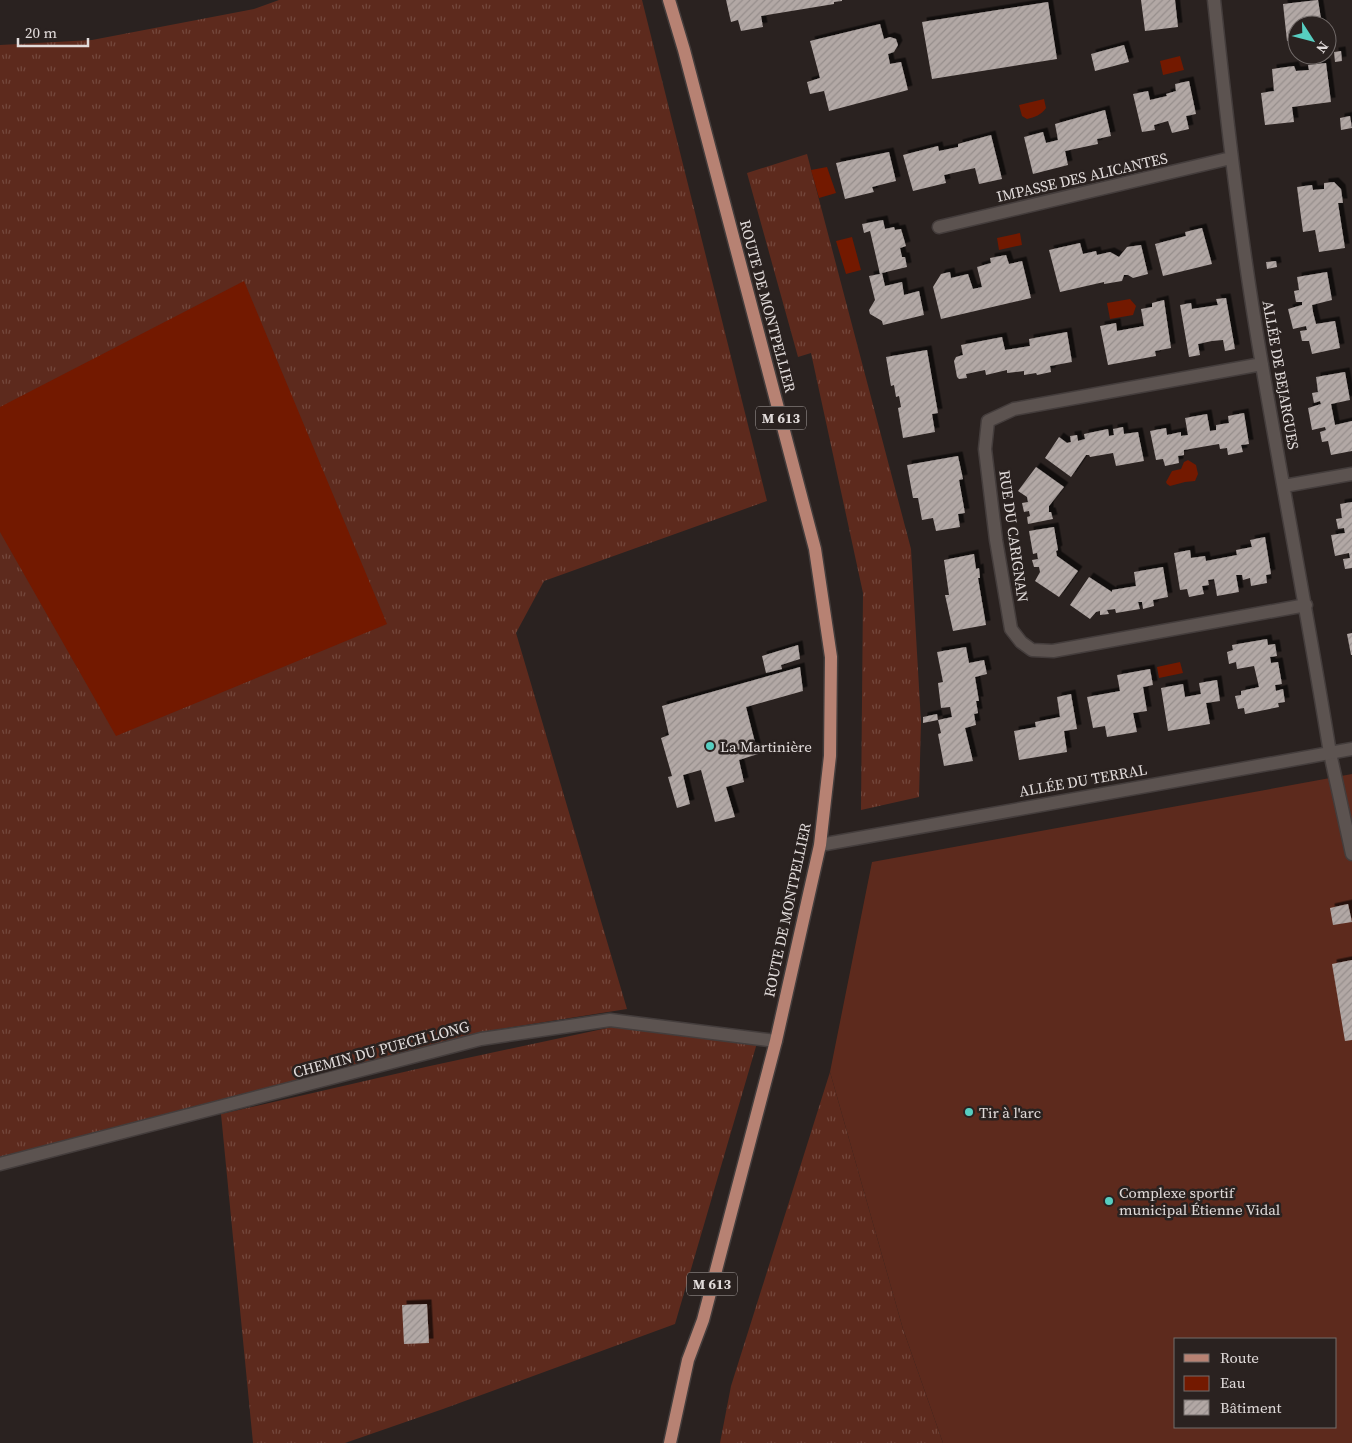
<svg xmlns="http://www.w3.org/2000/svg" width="1352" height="1443" font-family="'Source Serif 4',serif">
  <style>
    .grass { fill: url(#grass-tufts) }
    .pitch { fill: #5d2a1d; fill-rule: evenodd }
    .water { fill: #731900 }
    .building { fill: url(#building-hatch); filter: url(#shadow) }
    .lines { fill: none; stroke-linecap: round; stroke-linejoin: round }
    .service-casing { stroke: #443d3c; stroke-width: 15 }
    .minor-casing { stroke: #443d3c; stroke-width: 15 }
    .primary-casing { stroke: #443d3c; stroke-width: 15 }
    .service { stroke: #5c5350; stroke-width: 12 }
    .minor { stroke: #5c5350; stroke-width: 12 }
    .primary { stroke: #b78273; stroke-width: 12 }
    .poi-dot { fill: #57cec1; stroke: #2a2220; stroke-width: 2 }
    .labels { text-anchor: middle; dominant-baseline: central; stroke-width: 5; stroke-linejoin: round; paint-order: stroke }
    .shield { fill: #2a2220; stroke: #aaa4a2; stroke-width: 1 }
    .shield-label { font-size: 14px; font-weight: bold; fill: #e1dbda }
    .street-label { font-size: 15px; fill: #e1dbda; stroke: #2a2220 }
    .poi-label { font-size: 15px; fill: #e1dbda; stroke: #2a2220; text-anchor: start }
  </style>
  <defs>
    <pattern id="grass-tufts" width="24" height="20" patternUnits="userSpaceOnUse" patternTransform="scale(1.25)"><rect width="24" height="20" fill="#5d2a1d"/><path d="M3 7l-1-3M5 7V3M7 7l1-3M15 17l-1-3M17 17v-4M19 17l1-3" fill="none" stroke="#74483d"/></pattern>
    <pattern id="building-hatch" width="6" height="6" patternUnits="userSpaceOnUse" patternTransform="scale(1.25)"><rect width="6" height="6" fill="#b2a8a5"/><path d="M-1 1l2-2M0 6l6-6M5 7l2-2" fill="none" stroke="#968e8c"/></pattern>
    <filter id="shadow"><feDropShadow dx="4.5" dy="-4.5" stdDeviation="0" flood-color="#0009"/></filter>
  </defs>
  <rect width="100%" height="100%" fill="#2a2220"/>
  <path class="grass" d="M279 0H642L767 501 544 581 516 633 627 1009 481 1032 0 1157V45L92 40 254 9Z
    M807 154 911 549 921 722 919 797 861 810 863 593 811 353 798 357 747 173Z
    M612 1027 757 1043 675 1324 443 1409 345 1443H253L221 1114 430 1066Z
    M830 1072 903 1329 943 1443H720L731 1386Z"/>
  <path class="pitch" d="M1352 774V1443H943L903 1329 830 1072 872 862ZM1176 1339H1336V1427H1176Z"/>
  <path class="water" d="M1180 56 1184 70 1163 75 1160 61Z
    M1044 99 1046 108C1041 115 1035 117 1027 119L1022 116 1019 105Z
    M827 167 836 193 819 198 811 170Z
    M1020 233 1022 245 999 250 997 238Z
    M852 237 861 270 846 274 836 241Z
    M244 281 387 624 116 736 0 532V407Z
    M1130 299 1136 306 1133 315 1110 319 1107 303Z
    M1188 460 1196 465 1198 474 1195 481 1185 482 1170 486 1167 484 1166 482 1172 471 1181 469 1184 462Z
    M1180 662 1183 673 1159 678 1157 667Z"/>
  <path class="building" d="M726 0H842V1L834 2V4L761 16 763 27 741 31 738 20 731 22Z
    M1141 0H1175L1178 27 1145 31Z
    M1318 0 1322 25H1297V53L1294 54 1293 40 1287 41 1283 4Z
    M1048 2 1057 59 932 79 922 22Z
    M880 24 884 39 890 37 896 39 898 45 894 52 888 54 890 64 901 62 908 90 829 111 824 91 810 94 807 82 820 78 810 41Z
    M1124 45 1129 62 1095 71 1091 54Z
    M1341 51 1342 61 1335 62 1334 52Z
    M1326 63 1331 102 1292 107 1294 122 1265 125 1261 93 1274 91 1272 69 1294 66 1296 71 1309 70 1308 65Z
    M1189 81 1196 114 1186 116 1189 129 1172 133 1168 121 1154 125 1155 130 1142 132 1133 94 1148 91 1150 100 1167 96 1166 94 1176 91 1175 84Z
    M1105 110 1111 136 1097 139 1098 144 1065 151 1068 165 1033 174 1024 137 1043 132 1046 143 1058 140 1055 124Z
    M1350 116 1352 128 1341 130 1340 118Z
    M991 135 1002 179 979 184 975 168 944 175 946 183 913 191 903 155 938 146 939 151 958 147V144Z
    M889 152 896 181 872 187 874 192 845 199 836 163Z
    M1334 182 1341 189 1343 203H1338L1345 248 1319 252 1315 230 1303 232 1297 187 1312 185 1313 190 1324 189V183Z
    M883 220 885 229 894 227 895 230 901 229 906 246 900 248 902 257H905L907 267 882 273 885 286 902 282 904 295 919 291 924 315 883 325 882 321 870 314 869 310 875 300 869 276 880 274 870 231 864 233 862 224Z
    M1202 228 1212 264 1163 276 1155 244 1186 236 1185 232Z
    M1080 243 1083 254 1096 251 1097 255 1110 252 1119 257 1127 247 1141 245 1148 274 1133 278 1128 275H1124L1122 281 1104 284V282L1060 292 1049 250Z
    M1006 255 1009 264 1022 261 1031 298 941 319 933 287 941 274 950 272 951 278 968 274 973 289 982 287 977 267 991 263 990 258Z
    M1276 261 1277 267 1267 269 1266 262Z
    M1327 272 1332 300 1312 305 1313 312 1316 324 1335 321 1340 348 1312 354 1309 341H1302L1300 331 1307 330 1306 326 1293 329 1288 309 1302 305V302H1296L1294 291 1299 290 1297 277Z
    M1226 298 1235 349 1225 351 1223 340 1212 341 1198 344 1200 355 1189 357 1180 305 1191 303 1192 309 1218 305 1216 299Z
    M1164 300 1171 348 1155 351 1156 356 1108 365 1100 326 1116 323 1117 331 1144 326 1141 309 1152 307V303Z
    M1067 332 1072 362 1050 366 1051 372 1037 375 1036 373 1024 375V371L1007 373V370L986 375 985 370 966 374 967 378 959 379 957 377 954 361 956 357 963 355 961 345 1002 337 1005 350 1030 346 1029 339Z
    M927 350 938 413 932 414 935 432 903 438 898 408 901 407 899 396 896 397 894 385 891 386 886 357Z
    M1345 372 1350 400 1331 404 1335 425 1352 421V451L1331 455 1328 441 1322 442 1320 432 1326 430 1325 427 1312 430 1308 408 1321 404 1320 401 1314 403 1312 393 1318 392 1316 377Z
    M1244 413 1249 444 1241 445 1243 452 1228 455 1227 448 1220 449 1219 444 1184 450V455L1178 456 1179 463 1165 466 1163 459 1156 460 1150 431 1166 428 1167 435 1181 432V436L1188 435 1185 418 1207 414 1210 431 1216 430V425L1229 423 1228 416Z
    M1123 427 1124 434 1138 432 1144 461 1116 466 1113 453 1090 457 1089 455H1086L1071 477 1045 458 1059 437 1067 443 1071 442 1070 436 1077 435 1078 441 1085 439 1084 434 1108 429 1109 436 1114 435 1113 429Z
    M958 456 963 479 959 480 965 513 958 514 960 527 936 531 933 518 922 520 918 498H913L907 465Z
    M1036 467 1064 487 1049 506V512H1051L1053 519 1028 524 1027 517 1030 516 1029 511 1024 512 1022 503 1028 502 1027 497 1018 491Z
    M1352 502V568L1345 569 1343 559 1350 558 1349 553 1335 556 1331 535 1345 533 1344 528 1338 529 1336 519 1342 518 1340 504Z
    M1054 527 1058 550 1056 551 1057 556 1078 571 1059 597 1035 581 1040 572 1039 567H1034L1032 560 1038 559 1037 553 1033 554 1029 531Z
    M1265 537 1271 574 1266 575 1267 583 1251 586 1250 578 1243 580 1242 575H1236L1239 592 1217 596 1214 579 1208 580 1209 585 1202 586 1204 594 1189 597 1187 589 1180 590 1174 553 1190 550 1191 558 1205 556 1206 561 1237 555 1236 550 1252 547 1250 540Z
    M974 554 976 569 979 568 980 578H978L986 625 953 631 945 595H949L944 560Z
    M1163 567 1168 597 1153 600 1154 606 1143 609 1142 602H1138L1140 609 1116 613 1115 609 1107 610 1109 614 1100 615V611L1096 612 1090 619 1070 605 1089 577 1112 592V590L1136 586 1134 572Z
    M1352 633V655H1351L1347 634Z
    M1267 639 1268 645 1275 644 1277 656 1270 657 1271 663 1278 662 1282 684 1275 685 1276 691 1283 689 1285 702 1278 703 1279 707 1245 714 1244 708 1238 709 1235 696 1241 695V691L1259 687 1254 666 1237 669 1236 662 1229 664 1227 652 1233 650 1232 645Z
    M798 645 800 659 781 665 782 669 766 673 762 656Z
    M966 647 969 663 984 660 987 674 975 677 979 701H976L978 713 974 714 976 725 965 728 973 761 944 766 938 734 941 733 938 720 952 717 950 707 941 708 938 683 943 682 937 652Z
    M800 667 803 691 746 707 758 754 739 760 744 782 726 787 735 817 715 822 701 770 683 775 690 804 677 808 668 777 672 776 661 738 669 735 662 706Z
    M1150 669 1153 685 1143 687 1147 711 1133 713 1137 732 1107 737 1105 726 1093 728 1087 697 1120 691 1117 675Z
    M1217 680 1220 701 1206 703 1210 724 1168 731 1161 688 1183 684 1185 697 1201 694 1199 683Z
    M1071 694 1077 729 1064 731 1067 752 1019 760 1014 731 1036 727 1035 722 1060 717 1057 697Z
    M937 714 938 720 923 723V717Z
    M1348 904 1352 922 1333 925 1330 908Z
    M1352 960V1040L1345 1041 1332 964Z
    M427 1304 429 1343 404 1344 402 1305Z"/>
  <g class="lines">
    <g class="service-casing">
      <path id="service" d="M1330 753 1352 854"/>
    </g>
    <g class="minor-casing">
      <path id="minor" d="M1214 0C1227 122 1241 244 1262 365 1284 494 1309 623 1330 753
        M939 227 1231 158
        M1262 364 1014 409 988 421 985 449 996 540 1011 629 1021 642 1032 650 1053 651 1306 605
        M1284 486 1352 474
        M820 845 1352 749
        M0 1164 481 1039 610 1020 776 1041"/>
    </g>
    <g class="primary-casing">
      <path id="primary" d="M669 0 684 50 815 549 831 657 830 756 820 845 776 1041 703 1320 688 1360 670 1443"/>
    </g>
    <use href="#service" class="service"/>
    <use href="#minor" class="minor"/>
    <use href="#primary" class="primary"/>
  </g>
  <g class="poi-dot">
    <circle cx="710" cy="746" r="5"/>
    <circle cx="969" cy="1112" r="5"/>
    <circle cx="1109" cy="1201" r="5"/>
  </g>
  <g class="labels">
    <g class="shield">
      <rect x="756" y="406.5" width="50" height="23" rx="4"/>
      <rect x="687" y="1272.5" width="50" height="23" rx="4"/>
    </g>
    <g class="shield-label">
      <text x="781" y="418">M 613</text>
      <text x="712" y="1284">M 613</text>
    </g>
    <g class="street-label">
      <text transform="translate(1082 177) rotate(-13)">IMPASSE DES ALICANTES</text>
      <text transform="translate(768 306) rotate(75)">ROUTE DE MONTPELLIER</text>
      <text transform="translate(1281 375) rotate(80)">ALLÉE DE BEJARGUES</text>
      <text transform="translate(1014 536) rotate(82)">RUE DU CARIGNAN</text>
      <text transform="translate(1083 780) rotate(-10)">ALLÉE DU TERRAL</text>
      <text transform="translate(787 910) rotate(-78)">ROUTE DE MONTPELLIER</text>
      <text transform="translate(381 1049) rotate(-15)">CHEMIN DU PUECH LONG</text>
    </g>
    <g class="poi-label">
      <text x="720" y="746">La Martinière</text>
      <text x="979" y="1112">Tir à l'arc</text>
      <text x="1119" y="1192">Complexe sportif<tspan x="1119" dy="17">municipal Étienne Vidal</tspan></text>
    </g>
  </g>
  <rect x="1174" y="1338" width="162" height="90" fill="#2a2220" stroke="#736c6a"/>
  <rect x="1184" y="1354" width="25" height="8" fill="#b78273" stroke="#736c6a"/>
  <text x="1220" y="1363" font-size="15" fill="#e1dbda">Route</text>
  <rect x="1184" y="1376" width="25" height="15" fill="#731900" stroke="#736c6a"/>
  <text x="1220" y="1388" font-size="15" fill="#e1dbda">Eau</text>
  <rect x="1184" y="1400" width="25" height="15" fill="url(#building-hatch)" stroke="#736c6a"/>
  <text x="1220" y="1413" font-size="15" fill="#e1dbda">Bâtiment</text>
  <g transform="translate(1312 40) rotate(126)"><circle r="24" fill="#2a2220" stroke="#736c6a"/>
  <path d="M0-4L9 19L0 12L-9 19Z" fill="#57cec1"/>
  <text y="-8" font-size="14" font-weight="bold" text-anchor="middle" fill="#e1dbda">N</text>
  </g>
  <path d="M18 38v8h70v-8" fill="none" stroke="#e1dbda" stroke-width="2.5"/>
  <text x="25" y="38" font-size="15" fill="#e1dbda" stroke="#2a2220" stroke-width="4" paint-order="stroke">20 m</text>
</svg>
